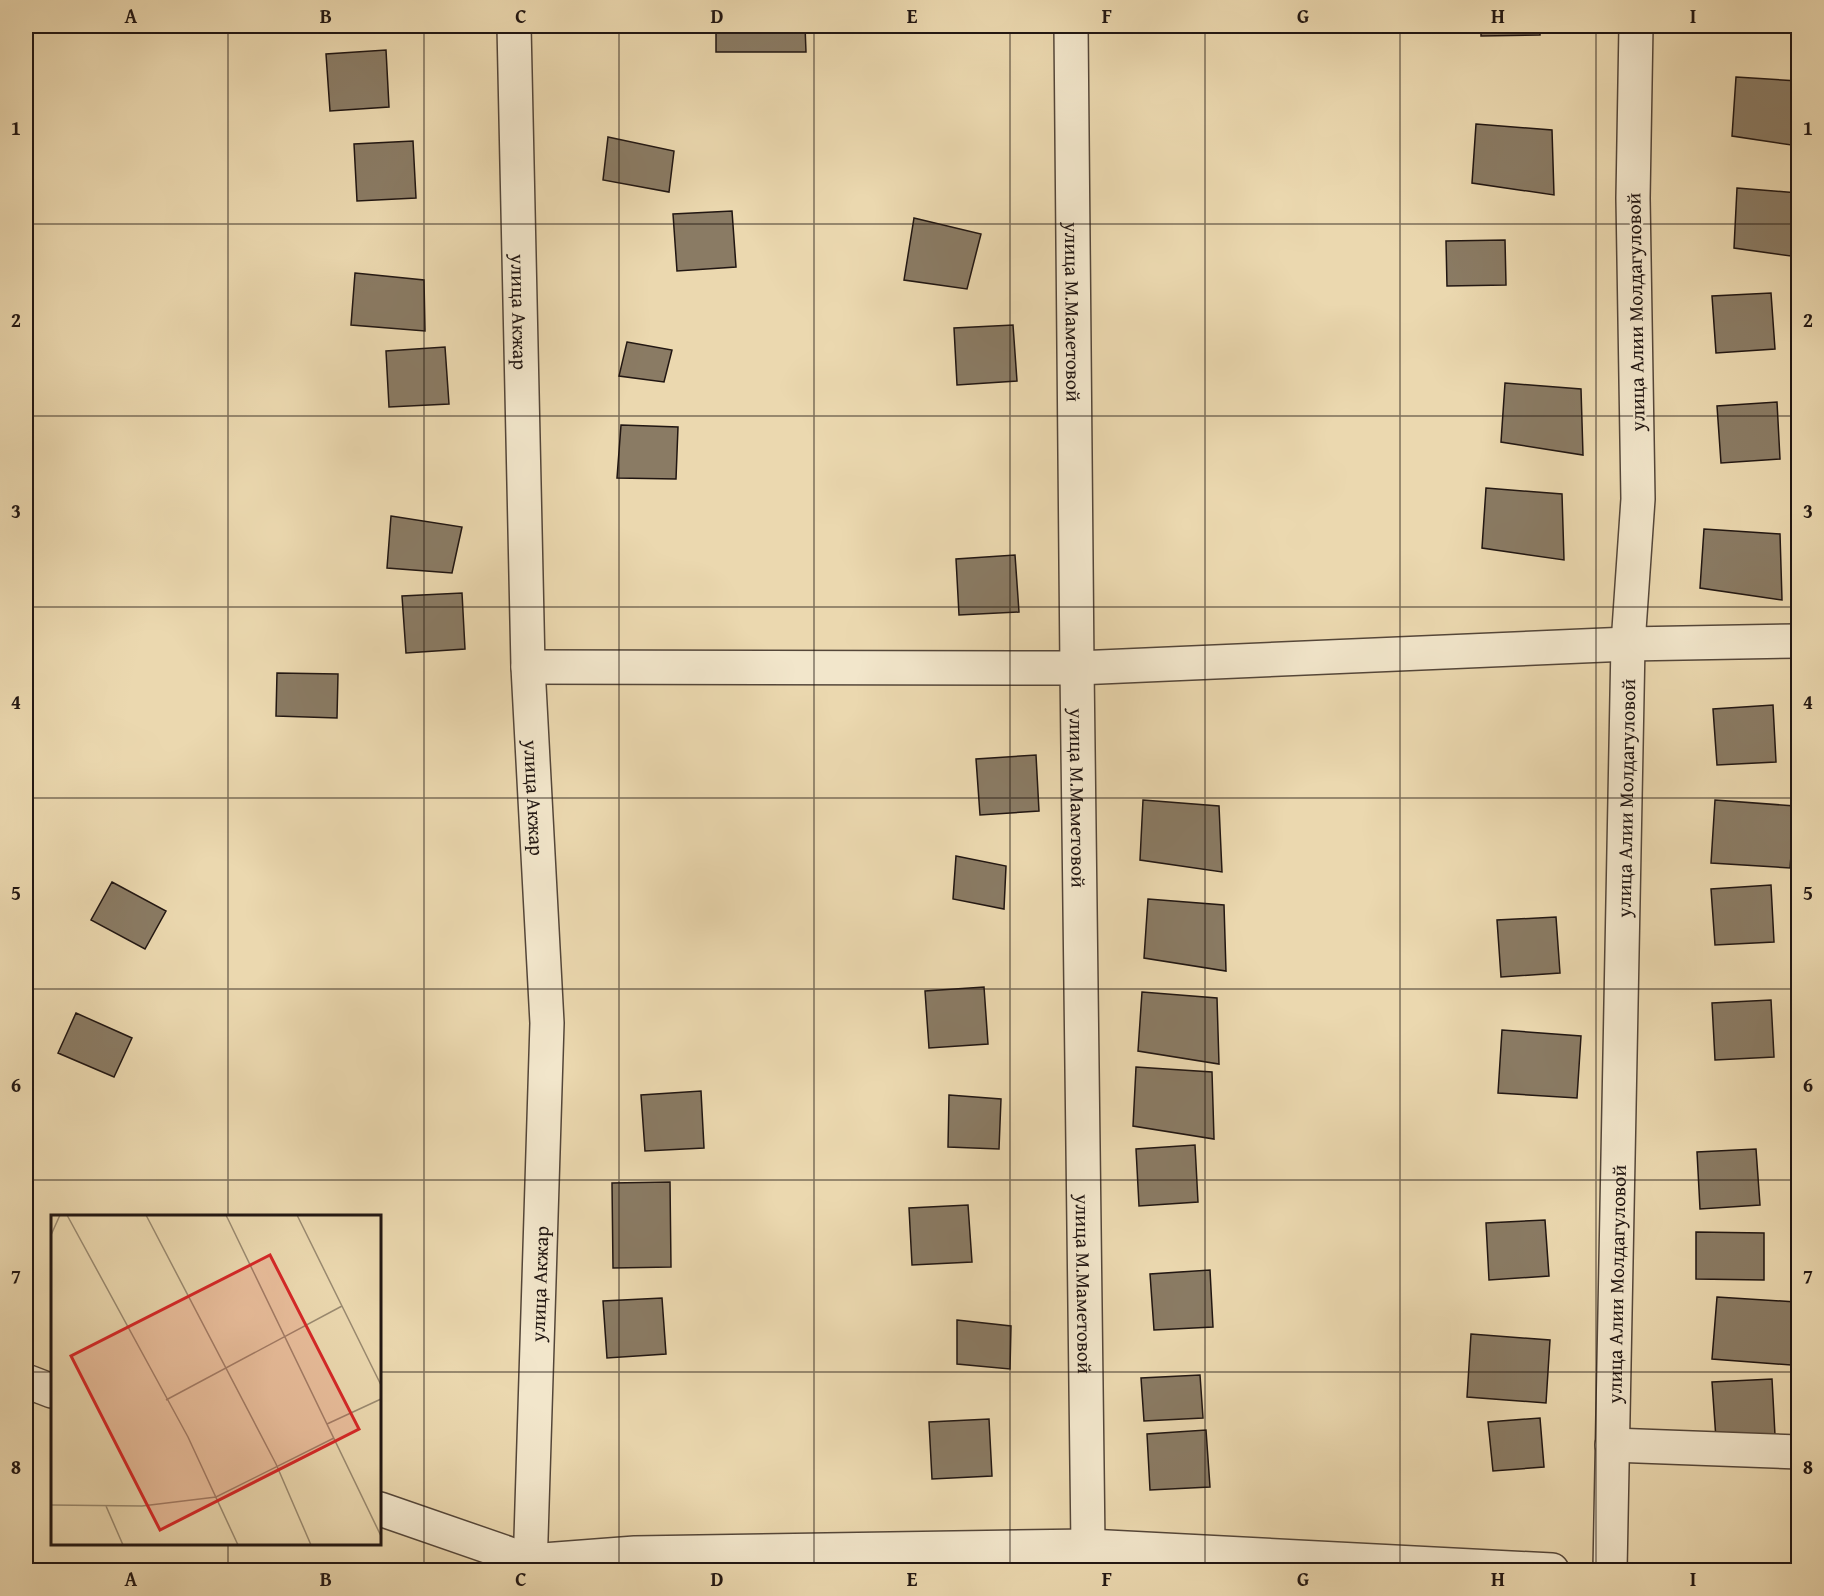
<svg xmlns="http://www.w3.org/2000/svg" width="1824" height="1596" font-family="'Gentium Book Plus',serif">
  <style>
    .building { fill: #8a7b64; stroke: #211612; stroke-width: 1.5 }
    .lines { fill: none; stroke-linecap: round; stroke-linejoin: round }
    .minor-casing { stroke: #544639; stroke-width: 36 }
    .minor { stroke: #f2e6cb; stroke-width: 33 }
    .grid { fill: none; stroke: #211612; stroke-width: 1.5; stroke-opacity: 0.55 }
    .labels { text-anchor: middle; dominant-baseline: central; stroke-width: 4.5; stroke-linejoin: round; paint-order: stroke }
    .street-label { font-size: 20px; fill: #211612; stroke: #f2e6cb }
    .inset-road { fill: none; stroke: #9a8a70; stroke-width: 1.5 }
    .view { fill: #d62828; fill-opacity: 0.15; stroke: #d62828; stroke-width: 3 }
    .inset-edge { fill: none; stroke: #211612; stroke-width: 3 }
    .neatline { fill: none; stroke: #211612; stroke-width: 2 }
    .grid-label { font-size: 20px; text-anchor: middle; font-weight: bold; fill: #211612 }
  </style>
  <rect width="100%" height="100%" fill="#ebd8af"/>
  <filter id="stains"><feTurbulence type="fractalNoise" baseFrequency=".00333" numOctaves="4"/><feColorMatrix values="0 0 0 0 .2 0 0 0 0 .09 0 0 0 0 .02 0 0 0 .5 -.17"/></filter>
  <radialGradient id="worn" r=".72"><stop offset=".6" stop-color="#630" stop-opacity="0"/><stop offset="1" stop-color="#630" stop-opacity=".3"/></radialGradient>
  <path class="building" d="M716 26H805L806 52H716Z
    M1481 26H1540V35L1481 36Z
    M386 50 389 107 330 111 326 54Z
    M1736 77 1798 81V146L1732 136Z
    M1476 124 1552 130 1554 195 1472 183Z
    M608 137 674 151 669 192 603 180Z
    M413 141 416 198 357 201 354 144Z
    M1737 188 1798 193V257L1734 248Z
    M732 211 736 267 677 271 673 214Z
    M914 218 981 234 967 289 904 280Z
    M1505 240 1506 285 1447 286 1446 241Z
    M355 273 424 280 425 331 351 325Z
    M1771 293 1775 349 1716 353 1712 296Z
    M1013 325 1017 381 957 385 954 328Z
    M627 342 672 350 664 382 619 376Z
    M445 347 449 404 389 407 386 351Z
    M1505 383 1581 389 1583 455 1501 442Z
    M1777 402 1780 459 1721 463 1717 406Z
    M621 425 678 427 676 479 617 478Z
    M1486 488 1562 494 1564 560 1482 548Z
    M391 516 462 527 452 573 387 568Z
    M1704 529 1780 534 1782 600 1700 588Z
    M1015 555 1019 612 959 615 956 559Z
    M462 593 465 649 406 653 402 596Z
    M277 673 338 674 337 718 276 716Z
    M1773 705 1776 762 1717 765 1713 709Z
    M1036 755 1039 811 980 815 976 759Z
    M1143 800 1219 806 1222 872 1140 860Z
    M1715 800 1795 806 1790 868 1711 863Z
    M956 856 1006 866 1004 909 953 899Z
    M112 882 166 911 145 949 91 920Z
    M1771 885 1774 942 1715 945 1711 889Z
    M1148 899 1224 905 1226 971 1144 958Z
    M1556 917 1560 973 1501 977 1497 920Z
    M984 987 988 1044 929 1048 925 991Z
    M1142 992 1217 998 1219 1064 1138 1051Z
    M1771 1000 1774 1057 1715 1060 1712 1003Z
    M76 1013 132 1038 114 1077 58 1053Z
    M1502 1030 1581 1036 1577 1098 1498 1093Z
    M1136 1067 1212 1072 1214 1139 1133 1126Z
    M701 1091 704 1148 645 1151 641 1095Z
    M949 1095 1001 1099 999 1149 948 1147Z
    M1195 1145 1198 1202 1139 1206 1136 1149Z
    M1756 1149 1760 1205 1700 1209 1697 1152Z
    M670 1182 671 1267 613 1268 612 1183Z
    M968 1205 972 1262 912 1265 909 1208Z
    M1545 1220 1549 1276 1489 1280 1486 1223Z
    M1696 1232 1764 1233V1280L1696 1279Z
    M1210 1270 1213 1327 1154 1330 1150 1274Z
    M1717 1297 1796 1302 1791 1365 1712 1359Z
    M662 1298 666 1354 607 1358 603 1301Z
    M957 1320 1011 1326 1010 1369 957 1364Z
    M1471 1334 1550 1340 1546 1403 1467 1397Z
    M1200 1375 1203 1418 1144 1421 1141 1378Z
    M1772 1379 1775 1435 1716 1439 1712 1382Z
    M1540 1418 1544 1467 1493 1471 1488 1422Z
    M989 1419 992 1476 932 1479 929 1422Z
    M1206 1430 1210 1487 1150 1490 1147 1434Z"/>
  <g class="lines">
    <g class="minor-casing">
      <g id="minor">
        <path id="s1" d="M514 26 528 667 547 1023 530 1570"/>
        <path id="s2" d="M1071 26 1077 668 1088 1546 1087 1570"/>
        <path d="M528 667 1077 668 1628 644 1798 641"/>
        <path d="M26 1381 52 1391"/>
        <path d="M1612 1445 1798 1452"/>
        <path d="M380 1509 530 1561 635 1553 1088 1546 1552 1570"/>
        <path id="s3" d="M1610 1570 1628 644 1638 499 1633 198 1636 26"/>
      </g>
    </g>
    <use href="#minor" class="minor"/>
  </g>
  <path class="grid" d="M228 26V1216M424 26V1570M619 26V1570M814 26V1570M1010 26V1570M1205 26V1570M1400 26V1570M1596 26V1570M26 224H1798M26 416H1798M26 607H1798M26 798H1798M26 989H1798M26 1180H1798M26 1372H52M380 1372H1798M228 1544V1570"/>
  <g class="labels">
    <g class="street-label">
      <text stroke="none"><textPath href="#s1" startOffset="286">улица Акжар</textPath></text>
      <text stroke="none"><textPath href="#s2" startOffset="286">улица М.Маметовой</textPath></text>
      <text transform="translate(1635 312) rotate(-91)">улица Алии Молдагуловой</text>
      <text stroke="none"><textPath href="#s1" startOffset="772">улица Акжар</textPath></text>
      <text stroke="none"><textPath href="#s2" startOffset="772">улица М.Маметовой</textPath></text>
      <text stroke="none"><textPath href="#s3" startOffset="772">улица Алии Молдагуловой</textPath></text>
      <text transform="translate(539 1284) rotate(-88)">улица Акжар</text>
      <text stroke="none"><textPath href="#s2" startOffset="1258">улица М.Маметовой</textPath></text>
      <text stroke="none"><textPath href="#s3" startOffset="286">улица Алии Молдагуловой</textPath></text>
    </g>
  </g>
  <g transform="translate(51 1215)">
    <rect width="330" height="330" fill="#ebd8af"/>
    <path class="inset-road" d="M16 0 137 222 187 330M95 0 225 249 260 330M175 0 330 321M246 0 330 170M0 20 9 0M115 185 291 91M276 209 330 184M0 290 91 291 165 282 283 223M55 291 72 330"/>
    <path class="view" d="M219 40 308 214 109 315 20 141Z"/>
    <rect width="330" height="330" class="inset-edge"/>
  </g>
  <rect width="1824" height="1596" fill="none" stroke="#ebd8af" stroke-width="66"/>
  <rect x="33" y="33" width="1758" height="1530" class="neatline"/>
  <g class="grid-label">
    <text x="131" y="23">A</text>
    <text x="326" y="23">B</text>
    <text x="521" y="23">C</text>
    <text x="717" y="23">D</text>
    <text x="912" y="23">E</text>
    <text x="1107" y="23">F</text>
    <text x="1303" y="23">G</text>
    <text x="1498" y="23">H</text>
    <text x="1693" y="23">I</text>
    <text x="16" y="135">1</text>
    <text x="1808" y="135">1</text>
    <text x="16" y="327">2</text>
    <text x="1808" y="327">2</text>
    <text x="16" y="518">3</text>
    <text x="1808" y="518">3</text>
    <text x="16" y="709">4</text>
    <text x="1808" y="709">4</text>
    <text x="16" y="900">5</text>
    <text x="1808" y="900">5</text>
    <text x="16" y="1092">6</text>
    <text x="1808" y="1092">6</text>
    <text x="16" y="1283">7</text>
    <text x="1808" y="1283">7</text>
    <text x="16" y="1474">8</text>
    <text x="1808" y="1474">8</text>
    <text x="131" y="1586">A</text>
    <text x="326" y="1586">B</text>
    <text x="521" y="1586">C</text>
    <text x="717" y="1586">D</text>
    <text x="912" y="1586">E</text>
    <text x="1107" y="1586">F</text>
    <text x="1303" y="1586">G</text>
    <text x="1498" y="1586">H</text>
    <text x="1693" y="1586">I</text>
  </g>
  <rect width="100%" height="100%" filter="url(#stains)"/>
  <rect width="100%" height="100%" fill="url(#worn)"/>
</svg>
